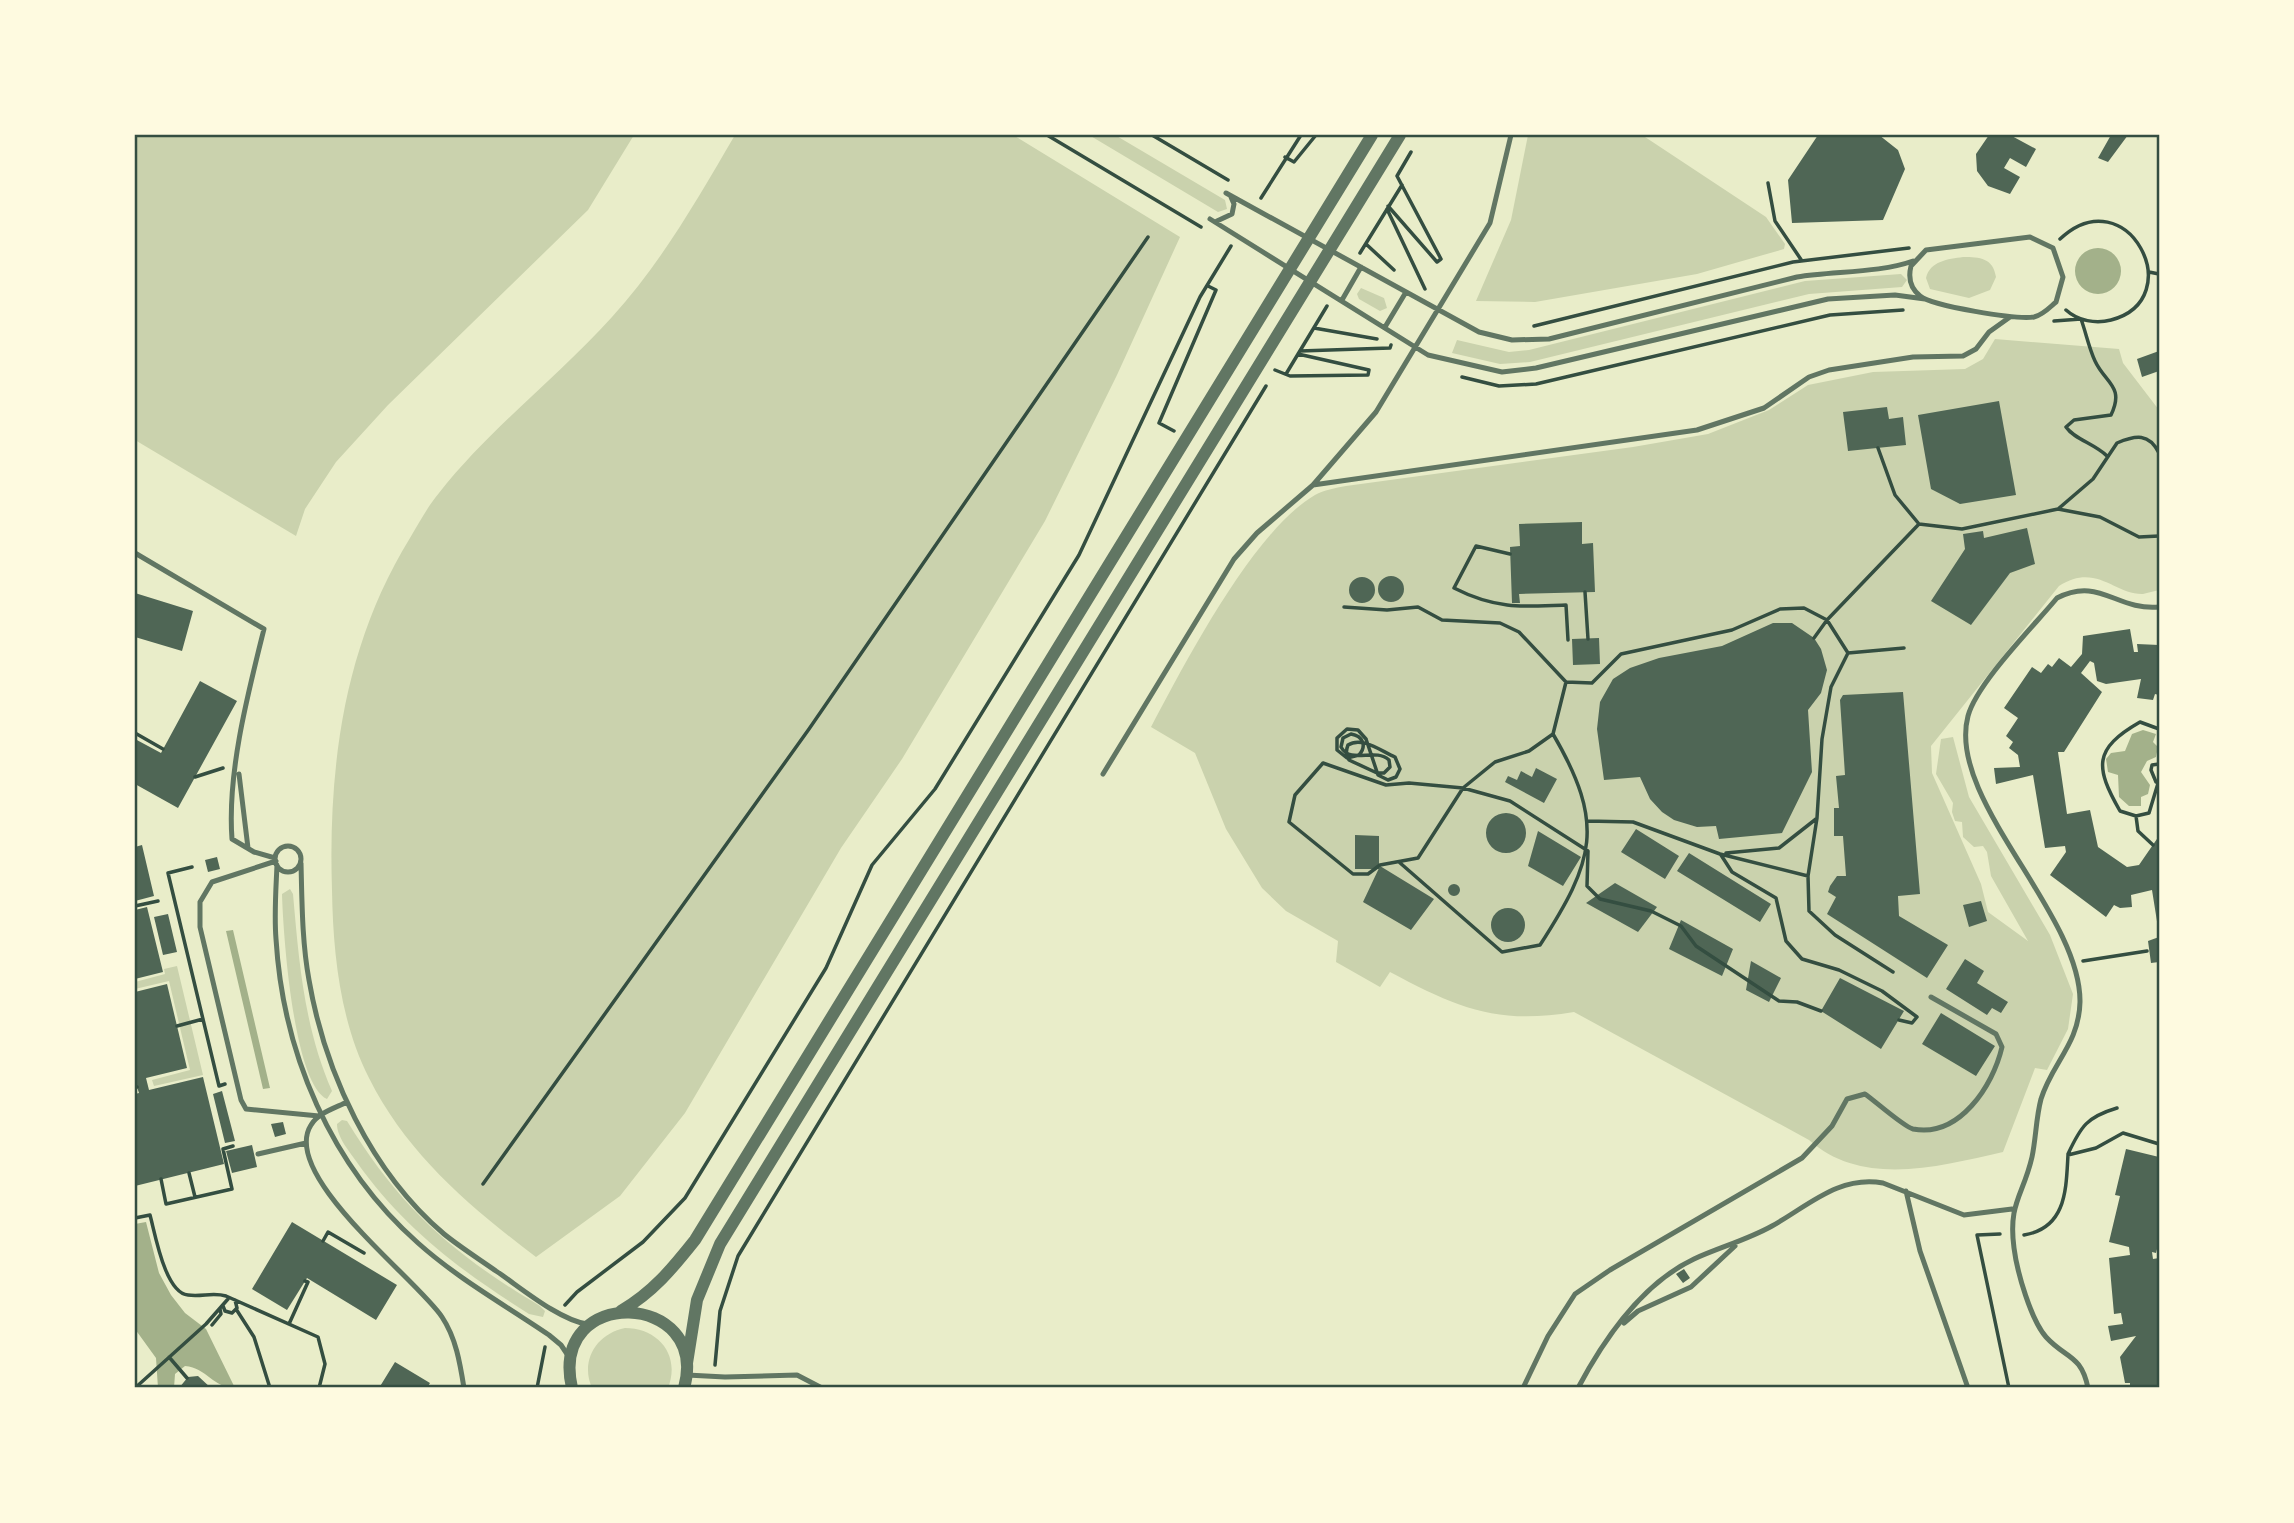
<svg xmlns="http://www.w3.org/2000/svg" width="2294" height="1523" font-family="Spectral,serif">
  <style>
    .green { fill: #cad2ad }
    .water { fill: #a3b18a }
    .building { fill: #4f6655 }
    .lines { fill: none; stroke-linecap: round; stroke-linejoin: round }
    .path { stroke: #344e41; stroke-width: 3.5 }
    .service { stroke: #617663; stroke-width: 5 }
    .tertiary { stroke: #617663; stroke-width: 12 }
    .neatline { fill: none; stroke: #344e41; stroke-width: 2.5 }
  </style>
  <rect width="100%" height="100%" fill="#e9edc9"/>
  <path class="green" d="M135 135H634L588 210 388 405 336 462 305 509 296 536 135 440Z
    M735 135H1013L1180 237 1117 375 1045 521 902 759 841 848 685 1113 620 1196 536 1257C470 1207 407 1154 369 1078 340 1021 333 953 332 890 328 766 344 645 410 538 419 523 428 506 439 493 490 428 557 378 612 317 662 262 698 198 735 135Z
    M1089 135H1115L1225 200 1227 209 1218 212Z
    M1528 135H1642L1766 217 1785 244 1784 249 1697 274 1535 302 1476 301 1511 220Z
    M1963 257C1980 257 1993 258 1996 277L1990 290 1969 298 1930 289 1926 278C1930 261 1948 259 1963 257Z
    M1901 274 1907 280 1902 287 1809 294 1530 362 1500 364 1452 353 1457 340 1509 352 1529 350 1805 281Z
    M1361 288 1384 298 1387 308 1380 311 1359 299 1357 294Z
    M1995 339 2119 349 2123 363 2159 410V590C2154 591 2148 593 2143 594 2115 595 2096 562 2059 586L1931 746 1932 773 1981 884 1988 912 2028 941 1991 876 1987 852 1983 846 1974 847 1963 837 1962 822 1955 821 1952 812 1953 803 1936 774 1941 739 1953 737 1969 797 2050 935 2073 994 2068 1029 2047 1070 2035 1068 2003 1152C1940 1166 1863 1188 1809 1140L1574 1012C1496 1025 1458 1008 1390 972L1380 987 1336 962 1338 941 1286 911 1262 888 1226 829 1195 753 1151 727C1185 663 1254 530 1315 495 1324 490 1335 488 1346 486L1633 447 1708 434 1769 410 1808 385 1873 372 1965 369 1983 359Z
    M290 889 293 894C299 962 304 1027 332 1091L327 1099C293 1084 283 930 282 894Z
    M177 966 203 1075 154 1086 152 1080 190 1070 169 981 135 989V982L165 974 164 969Z
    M342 1120 347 1121C401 1209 453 1254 540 1306L545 1311 543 1317 529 1314C461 1271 403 1228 356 1161 349 1151 337 1137 337 1124Z
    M625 1328C658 1328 681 1355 668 1388H592C580 1361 596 1334 625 1328Z"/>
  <path class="water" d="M2075 271a23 23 0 1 1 46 0a23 23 0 1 1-46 0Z
    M2143 730 2156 734 2153 742 2158 747 2156 757 2147 761 2141 772 2150 785 2148 794 2141 797V806H2129L2119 797 2118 775 2108 772 2106 759 2111 753 2125 751 2132 734Z
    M233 930 270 1088 263 1089 226 931Z
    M146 1222 159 1273 171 1295 185 1313 206 1329 235 1388C213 1388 207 1368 185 1366L175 1374 174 1388H158L156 1358 135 1329V1224Z"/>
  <path class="building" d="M1818 135H1879L1898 150 1905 169 1883 220 1792 223 1788 180Z
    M1989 135H2010L2036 149 2026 167 2010 158 2004 168 2020 177 2010 194 1988 186 1977 171 1976 154Z
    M2111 135H2128L2108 162 2098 158Z
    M2159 351V371L2142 377 2137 359Z
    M1999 401 2016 495 1960 504 1931 489 1918 415Z
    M1887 407 1889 419 1903 417 1906 445 1848 451 1843 412Z
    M1582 522V544L1593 543 1595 592 1519 594 1520 603H1512L1510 547 1520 546 1519 524Z
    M2027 528 2035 564 2010 573 1971 625 1931 601 1965 549 1963 534 1983 531 1984 538Z
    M1378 589a13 13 0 1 1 26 0a13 13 0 1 1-26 0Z
    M1349 590a13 13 0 1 1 26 0a13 13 0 1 1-26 0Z
    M135 593 193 611 182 651 135 637Z
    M1773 623H1792L1814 638 1821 649 1827 670 1821 693 1808 710 1812 772 1782 833 1719 839 1716 826 1697 827 1674 820 1662 812 1650 799 1640 777 1604 780 1597 729 1600 702 1613 679 1630 668 1659 658 1722 646Z
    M2130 629 2134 652H2138L2137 644 2159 645V695L2155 694 2153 700 2137 698 2141 679 2106 684 2097 681 2094 663 2090 661 2081 673 2102 692 2064 752H2058L2067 814 2090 810 2098 847 2127 867 2139 865 2159 836V934L2152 890 2131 895 2132 907 2120 908 2114 905 2106 917 2050 875 2066 852 2065 846 2045 848 2033 775 1996 784 1994 768 2020 767 2018 755 2009 748 2013 742 2006 736 2018 718 2004 708 2032 667 2041 673 2048 664 2052 667 2059 658 2071 667 2082 654 2083 636Z
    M1599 638 1600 664 1573 665 1572 639Z
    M200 681 237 701 178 808 135 784V739L161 753Z
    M1903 692 1920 894 1898 896 1899 916 1948 945 1927 978 1827 914 1836 897 1828 892 1830 886 1837 876H1846L1843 836H1834V808H1839L1836 776 1845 775 1840 700 1843 695Z
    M1536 768 1557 779 1544 803 1505 782 1508 776 1517 780 1521 771 1532 777Z
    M1486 833a20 20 0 1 1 40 0a20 20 0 1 1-40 0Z
    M1636 829 1679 856 1665 879 1621 852Z
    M1538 831 1581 857 1563 886 1528 866Z
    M1355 835 1379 836V869H1355Z
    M142 845 154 896 135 901V847Z
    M1689 853 1771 904 1760 922 1677 871Z
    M217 857 220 869 208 872 205 860Z
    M1380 866 1434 899 1411 930 1363 902Z
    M1615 883 1657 907 1638 932 1586 903Z
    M1448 890a6 6 0 1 1 12 0a6 6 0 1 1-12 0Z
    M1981 901 1987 921 1969 927 1963 905Z
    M147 907 163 972 135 979V910Z
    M1491 925a17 17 0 1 1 34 0a17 17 0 1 1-34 0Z
    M168 914 177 952 163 955 154 917Z
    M1681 920 1733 949 1722 976 1669 949Z
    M2159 937V962L2151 963 2148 941Z
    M1965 959 1984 971 1977 983 2008 1002 2001 1013 1992 1008 1987 1015 1946 989Z
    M1751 961 1781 978 1769 1002 1746 990Z
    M1840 978 1904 1011 1881 1049 1821 1011Z
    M167 984 187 1068 146 1078 149 1090 203 1077 224 1164 135 1186V1094L139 1093 135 1081V992Z
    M1941 1013 1995 1046 1976 1076 1922 1044Z
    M222 1091 235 1141 225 1143 213 1094Z
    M283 1122 286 1134 275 1137 271 1124Z
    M252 1145 257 1167 232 1173 226 1151Z
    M2126 1149 2159 1157V1241L2156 1253 2152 1252 2153 1259 2159 1258V1388H2130V1383H2125L2120 1357 2136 1336 2111 1341 2108 1326 2123 1324 2121 1313 2114 1314 2109 1258 2130 1255 2129 1247 2109 1242 2120 1196 2115 1195Z
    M292 1222 397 1285 376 1320 307 1278 287 1310 252 1289Z
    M1684 1269 1690 1278 1683 1283 1676 1274Z
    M395 1362 430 1383 427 1388H379Z
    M198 1376 211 1388H179L188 1377Z"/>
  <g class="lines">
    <path class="path" d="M1047 135 1201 227
      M1152 135 1228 180
      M1411 152 1397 176 1441 259
      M1285 157 1294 162 1316 135
      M1768 183 1775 221 1802 261
      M1261 198 1301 135
      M1388 206 1437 262 1441 259
      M1387 209 1425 289
      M2060 239C2127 176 2191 299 2111 320 2096 324 2078 321 2066 310
      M1366 244 1394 270
      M1360 253 1402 185
      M2149 272 2159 274
      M2054 321 2081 319C2086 333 2089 348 2095 361 2105 383 2125 386 2111 415L2074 420 2066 427C2074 439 2095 444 2107 456
      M1534 326 1793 262 1909 248
      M1314 328 1377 339
      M1300 351 1390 348 1391 345
      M1298 354 1369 370 1368 375
      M1275 370 1290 376 1368 375
      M1286 374 1327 306
      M1462 377 1499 386 1536 384 1830 315 1903 310
      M1174 431 1159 423 1216 290 1208 286
      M1878 448 1895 495 1919 524
      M2058 509 2093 479 2117 443C2136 435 2149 433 2159 453
      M1510 554 1476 546 1454 588C1495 609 1522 607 1566 605L1568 640
      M1585 592 1588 639
      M1344 607 1387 610 1418 607 1442 620 1500 623 1519 632 1566 682 1592 683 1621 654 1732 630 1780 609 1804 608 1827 620 1848 653 1831 687 1822 739 1817 818 1808 876 1720 854 1633 822 1587 821
      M1814 638 1827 620 1919 524 1962 529 2058 509 2100 517 2139 537 2159 536
      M1848 653 1904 648
      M1566 682 1553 734 1529 751 1495 762 1463 788 1418 858 1380 865 1368 874H1353L1289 822 1295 795 1323 763 1386 785 1409 783 1463 788 1510 801 1588 851 1587 886 1600 899 1651 911 1681 926 1696 946 1779 1001 1797 1002 1821 1011
      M2159 729 2140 722C2093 749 2095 767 2120 811L2136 816 2149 813 2159 780
      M135 733 163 749
      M1366 739 1358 730 1347 729 1337 738V750L1347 758 1359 755C1367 746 1363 736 1351 734L1343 738 1341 747C1351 765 1375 747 1389 760L1390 767 1384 773H1377L1349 760C1345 755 1346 750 1348 745 1362 736 1381 751 1395 757L1400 769 1396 777 1388 780 1378 775C1374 763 1370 751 1366 739
      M195 777 223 768
      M2156 782 2151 770 2152 765 2159 764
      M2136 816 2138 831 2153 845
      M1726 853 1779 848 1816 819
      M1721 855 1732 872 1776 898 1786 941 1802 959 1839 970 1882 991 1917 1017 1912 1023 1899 1020
      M1399 862 1502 952 1540 945C1594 861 1606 825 1553 734
      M192 867 168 873 219 1086 225 1084
      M1808 876 1809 911 1835 935 1893 972
      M135 906 158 901
      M2083 961 2147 951
      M177 1026 203 1019
      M135 1088 137 1087
      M2068 1154C2081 1126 2087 1117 2117 1108
      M189 1173 195 1197
      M161 1179 166 1204 232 1189 223 1149 233 1146
      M483 1184 809 729 1148 237
      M135 1218 150 1215C155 1233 165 1293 188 1295 202 1297 213 1292 226 1296L318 1337 325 1364 319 1388
      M2000 1234 1977 1235 2009 1388
      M2024 1235C2067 1228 2066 1188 2068 1155L2096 1148 2123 1133 2159 1144
      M323 1241 328 1232 364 1253
      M565 1305 577 1292 643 1242 685 1198 826 968 872 865 935 789 1079 555 1200 297 1231 246
      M223 1306 225 1311 232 1313 237 1308 235 1300
      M236 1309 254 1337 270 1388
      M289 1324 308 1282 305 1281
      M212 1325 221 1314 220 1309
      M169 1357 187 1378
      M715 1365 720 1311 738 1256 1266 386
      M135 1388 206 1324 228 1299
      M537 1388 545 1347"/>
    <path class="service" d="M1226 193 1479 332 1512 340 1549 339 1797 277C1834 271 1880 273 1913 261
      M1210 219 1428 355 1502 372 1536 368 1828 299 1895 295 1925 299
      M1217 221 1232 214 1234 204 1231 197
      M2030 237 2053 248 2063 277 2056 302C2050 307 2043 315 2034 317 2017 320 1932 306 1920 296 1910 288 1908 278 1911 266L1926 250Z
      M1342 300 1361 267
      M1385 327 1406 292
      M1313 485 1697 430 1764 408 1809 377 1829 370 1913 357 1963 356 1976 349 1989 332 2010 317
      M135 553 264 629C248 693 227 773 232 839L254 852 275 858
      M239 774 248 848
      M1103 774 1234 559 1257 533 1313 485 1376 412 1490 223 1511 135
      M275 859a13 13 0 1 1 26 0a13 13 0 1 1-26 0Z
      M276 861 212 882 200 902V927L241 1100 246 1109 319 1116
      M301 863C302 902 302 942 309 980 325 1073 371 1172 444 1234 460 1247 479 1259 496 1271 520 1287 559 1320 587 1324
      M277 865C276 889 274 914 276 939 283 1054 331 1166 418 1243 457 1278 505 1305 549 1335L561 1345 569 1357
      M347 1102C335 1108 318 1113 311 1125 279 1175 418 1280 442 1317 456 1338 460 1363 464 1388
      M258 1154 306 1143
      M1906 1191 1920 1251 1968 1388
      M1624 1323 1638 1311 1691 1287 1735 1246
      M687 1375 725 1377 797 1375 822 1388
      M1523 1388 1548 1336 1575 1294 1610 1270 1802 1158 1832 1126 1847 1099 1865 1094C1875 1101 1904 1127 1913 1129 1959 1138 1993 1086 2002 1047L1996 1034 1931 997
      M1578 1388C1604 1339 1641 1284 1694 1259 1720 1247 1747 1240 1772 1226 1808 1206 1839 1175 1883 1183L1964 1215 2012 1209
      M2088 1388C2081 1354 2066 1359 2046 1337 2031 1320 2017 1272 2014 1248 2008 1203 2023 1196 2032 1157 2036 1138 2036 1118 2041 1099 2052 1063 2079 1044 2080 1002 2081 913 1946 799 1968 716 1977 683 2033 627 2057 598 2099 576 2117 611 2159 607"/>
    <path class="tertiary" d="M621 1311C653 1292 672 1269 695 1240L1372 135
      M687 1363 697 1300 720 1244 1400 135
      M572 1388C548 1284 711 1291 684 1388"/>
  </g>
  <rect width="2294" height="1523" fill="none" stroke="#fefae0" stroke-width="273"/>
  <rect x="136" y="136" width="2022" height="1250" class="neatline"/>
</svg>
